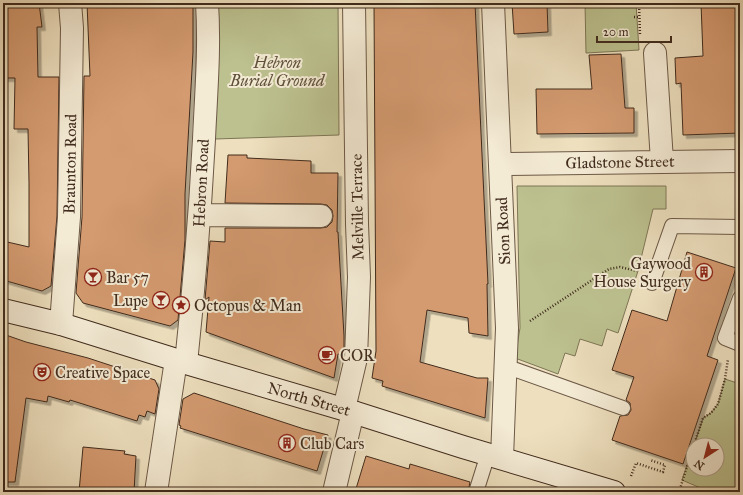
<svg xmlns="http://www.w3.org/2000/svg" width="743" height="495" font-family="'IM FELL Great Primer',serif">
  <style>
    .green { fill: #bcc18f; stroke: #7e7656 }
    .building { fill: #d49a6f; stroke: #402b1d; filter: url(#shadow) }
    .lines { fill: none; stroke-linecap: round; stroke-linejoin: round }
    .lane-casing { stroke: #6c5846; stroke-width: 16 }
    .street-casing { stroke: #6c5846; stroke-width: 24 }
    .secondary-casing { stroke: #402b1d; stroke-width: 24 }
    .path { stroke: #402b1d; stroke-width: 2.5; stroke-dasharray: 1 2; stroke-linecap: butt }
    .lane { stroke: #f4ebd5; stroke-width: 14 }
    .street { stroke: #f4ebd5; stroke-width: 22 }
    .secondary { stroke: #f4ebd5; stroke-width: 22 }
    .labels { text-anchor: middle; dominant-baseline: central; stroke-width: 4; stroke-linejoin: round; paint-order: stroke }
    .park-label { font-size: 16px; font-style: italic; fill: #5f503a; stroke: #f4ebd5 }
    .street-label { font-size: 16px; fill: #402b1d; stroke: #f4ebd5 }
    .poi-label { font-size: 16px; fill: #402b1d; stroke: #f4ebd5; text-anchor: start }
  </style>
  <defs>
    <filter id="shadow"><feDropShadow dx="3.5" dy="3.5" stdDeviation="0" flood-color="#0004"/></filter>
  </defs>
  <rect width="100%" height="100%" fill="#eee0bf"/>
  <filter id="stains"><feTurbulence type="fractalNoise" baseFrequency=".005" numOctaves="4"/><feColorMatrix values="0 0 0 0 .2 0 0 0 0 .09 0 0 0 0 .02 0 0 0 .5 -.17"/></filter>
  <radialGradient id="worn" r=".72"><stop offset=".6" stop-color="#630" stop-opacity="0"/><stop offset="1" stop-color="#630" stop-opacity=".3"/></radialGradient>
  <path class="green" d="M217 3H338L339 135 215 139Z
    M585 3H636L639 50 586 53Z
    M517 186H666V209H653L638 271 618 333 607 329 602 346 580 339 575 356 565 353 558 374 515 358 520 328Z
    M725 379 740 384V492H710L682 480 693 448V469H717V445H694L703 418 711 413 718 404Z"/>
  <path class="building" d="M3 3H39L42 27H37L38 77H59L57 216 51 286 42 291 3 280V241L29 247V183L28 129H14L15 78H3Z
    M87 3H193V52L185 194V240L178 320 170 326 83 303 76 293 82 217 84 76H90Z
    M374 3H475L488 284H487L488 336 469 333 468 318 427 310 420 362 477 378H488L485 418 382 386 383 381 372 378 376 351Z
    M512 3H547L548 32 514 34Z
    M701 3H740V133L683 135 681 83 676 84 675 58 703 56Z
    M621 54 625 108H634V133L537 134 536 89H592L589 55Z
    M228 155H247V158L311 161V173H338L337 232H338L344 336V355L338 354 334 378 206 332 209 297 205 300 210 241 225 242V228H321L327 227 332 222 333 216 332 210 327 205 321 204 225 203Z
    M687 252 736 268 707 356 718 360 683 464 612 440 620 416 628 415 631 410 630 403 626 400 634 377 612 370 632 310 667 321Z
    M3 334 26 342 88 358 155 380 159 389 155 414 147 411 145 417 139 415 137 421 70 400 69 402 48 396 47 402 26 398 15 482H3Z
    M194 393 304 429 328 435 317 471 180 428 181 426 179 425 183 399Z
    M83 447 125 451 124 454 136 456 134 492H79Z
    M366 456 409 469 410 464 470 482 468 492H355Z"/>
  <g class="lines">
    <g class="lane-casing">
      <path id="lane" d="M652 283 672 226 740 227
        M740 298 725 338 740 344
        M505 366 623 408
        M476 492 488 454"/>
    </g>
    <g class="street-casing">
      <path id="street" d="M493 3 507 328 502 458
        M655 53 662 161
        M500 164 740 161
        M200 215 321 216
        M61 324 69 217 72 28 70 3
        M186 363C194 288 200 214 204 139 206 94 210 48 207 3
        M344 409 356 358 359 277 357 224 354 3
        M156 492 176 360
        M334 492 353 412"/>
    </g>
    <g class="secondary-casing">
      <path id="secondary" d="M3 310 61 324 186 363 353 412 463 447 614 492"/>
    </g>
    <path class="path" d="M639 3 640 35
      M634 17H639
      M530 321 609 269 620 267 637 271
      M694 445 703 418 711 413 718 404 725 379 728 359
      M631 476 636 463 663 472 665 465 650 460
      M679 492 693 448"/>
    <use href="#lane" class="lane"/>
    <use href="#street" class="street"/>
    <use href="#secondary" class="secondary"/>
  </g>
  <defs>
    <g id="building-ring" transform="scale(0.9)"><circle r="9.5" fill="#f4ebd5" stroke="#8f2418" stroke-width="1.5"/><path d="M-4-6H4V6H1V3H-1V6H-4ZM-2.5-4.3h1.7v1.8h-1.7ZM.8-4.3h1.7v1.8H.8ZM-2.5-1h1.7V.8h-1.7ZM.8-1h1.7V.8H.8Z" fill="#8f2418"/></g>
    <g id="bar-ring" transform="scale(0.9)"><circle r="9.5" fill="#f4ebd5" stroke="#8f2418" stroke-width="1.5"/><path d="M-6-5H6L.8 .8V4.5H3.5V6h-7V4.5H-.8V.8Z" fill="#8f2418"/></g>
    <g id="sight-ring" transform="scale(0.9)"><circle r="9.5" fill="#f4ebd5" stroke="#8f2418" stroke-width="1.5"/><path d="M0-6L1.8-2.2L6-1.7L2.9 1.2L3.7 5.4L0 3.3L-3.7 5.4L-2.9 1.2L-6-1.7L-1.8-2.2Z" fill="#8f2418"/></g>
    <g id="cafe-ring" transform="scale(0.9)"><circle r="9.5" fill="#f4ebd5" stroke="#8f2418" stroke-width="1.5"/><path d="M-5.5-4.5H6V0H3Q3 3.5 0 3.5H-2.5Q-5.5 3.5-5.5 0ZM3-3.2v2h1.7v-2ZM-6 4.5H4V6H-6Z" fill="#8f2418"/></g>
    <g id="theatre-ring" transform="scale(0.9)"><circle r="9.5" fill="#f4ebd5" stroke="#8f2418" stroke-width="1.5"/><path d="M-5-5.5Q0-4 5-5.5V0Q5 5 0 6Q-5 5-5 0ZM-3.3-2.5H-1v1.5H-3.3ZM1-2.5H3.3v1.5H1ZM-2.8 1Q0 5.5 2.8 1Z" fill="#8f2418"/></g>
  </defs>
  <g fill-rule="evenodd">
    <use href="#building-ring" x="704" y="272"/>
    <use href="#bar-ring" x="93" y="277"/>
    <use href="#bar-ring" x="161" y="300"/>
    <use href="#sight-ring" x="181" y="305"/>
    <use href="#cafe-ring" x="327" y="355"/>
    <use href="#theatre-ring" x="42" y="372"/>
    <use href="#building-ring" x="287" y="443"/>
  </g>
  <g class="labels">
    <g class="park-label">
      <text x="277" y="62">Hebron<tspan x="277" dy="18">Burial Ground</tspan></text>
    </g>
    <g class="street-label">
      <text transform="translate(620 162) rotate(-1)">Gladstone Street</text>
      <text transform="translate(70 164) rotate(-89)">Braunton Road</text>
      <text transform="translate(201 183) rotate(-87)">Hebron Road</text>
      <text transform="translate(357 207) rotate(-91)">Melville Terrace</text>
      <text transform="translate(503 231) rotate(-93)">Sion Road</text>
      <text transform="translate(309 399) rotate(16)">North Street</text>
    </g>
    <g class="poi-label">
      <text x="691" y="263" text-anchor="end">Gaywood<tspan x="691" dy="18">House Surgery</tspan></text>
      <text x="106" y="277">Bar 57</text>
      <text x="148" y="300" text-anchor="end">Lupe</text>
      <text x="194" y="305">Octopus &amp; Man</text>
      <text x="340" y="355">COR</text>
      <text x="55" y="372">Creative Space</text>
      <text x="300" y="443">Club Cars</text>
    </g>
  </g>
  <rect width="743" height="495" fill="none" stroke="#eee0bf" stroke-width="16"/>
  <rect x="4" y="4" width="735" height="487" fill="none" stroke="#402b1d" stroke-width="2"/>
  <rect x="8" y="8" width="727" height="479" fill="none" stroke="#402b1d"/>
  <g transform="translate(705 457) rotate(216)"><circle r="19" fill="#f4ebd5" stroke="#ac9e8b"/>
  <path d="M0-3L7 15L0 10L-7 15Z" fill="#8f2418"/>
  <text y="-6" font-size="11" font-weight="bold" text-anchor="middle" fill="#402b1d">N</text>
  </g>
  <path d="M597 36v6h74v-6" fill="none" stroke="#402b1d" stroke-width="2"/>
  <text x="603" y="36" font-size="12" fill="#402b1d" stroke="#f4ebd5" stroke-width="3" paint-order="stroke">20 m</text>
  <rect width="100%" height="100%" filter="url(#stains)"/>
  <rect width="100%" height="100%" fill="url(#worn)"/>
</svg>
